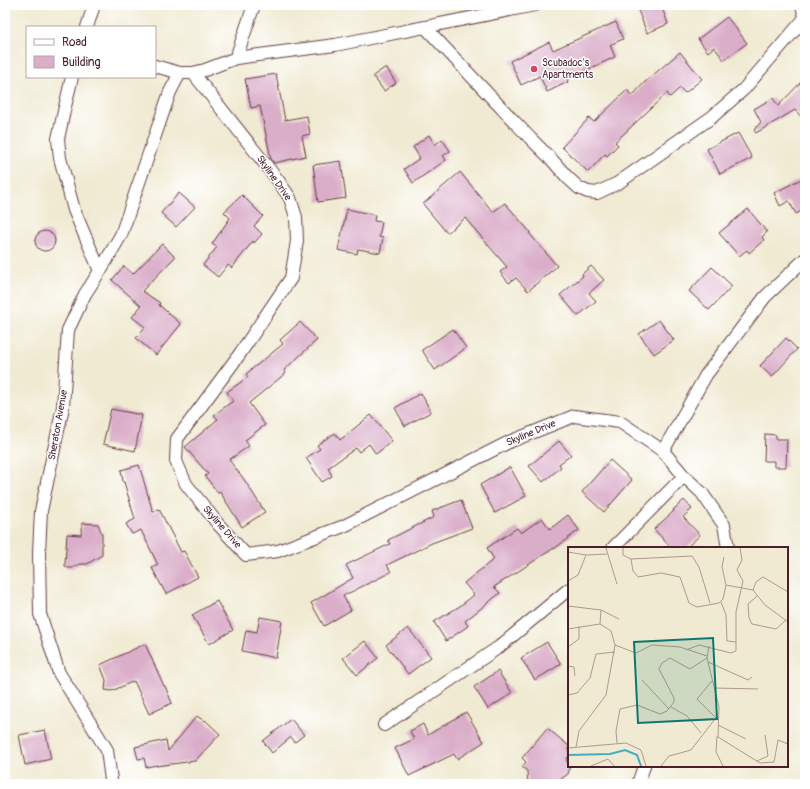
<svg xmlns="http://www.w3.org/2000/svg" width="810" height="789" font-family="Pangolin,sans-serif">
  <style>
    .building { fill: #daadc9 }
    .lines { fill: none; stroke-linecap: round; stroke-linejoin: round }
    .minor-casing { stroke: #633d44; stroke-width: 14 }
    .minor { stroke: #fff; stroke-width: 12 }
    .poi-dot { fill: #d1495b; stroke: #fff; stroke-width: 1.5 }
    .labels { text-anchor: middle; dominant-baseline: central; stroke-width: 3; stroke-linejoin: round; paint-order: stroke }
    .poi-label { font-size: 10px; fill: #4a1f2b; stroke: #fff; text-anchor: start }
    .street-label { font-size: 10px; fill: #4a1f2b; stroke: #fff }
    .inset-river { fill: none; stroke: #43acc3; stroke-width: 2 }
    .inset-road { fill: none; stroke: #ae998f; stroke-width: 1 }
    .view { fill: #0f766e; fill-opacity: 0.15; stroke: #0f766e; stroke-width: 2 }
    .inset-edge { fill: none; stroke: #4a1f2b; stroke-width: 2 }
  </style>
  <rect width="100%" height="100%" fill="#fff"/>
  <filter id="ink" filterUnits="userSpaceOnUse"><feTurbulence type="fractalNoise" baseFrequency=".025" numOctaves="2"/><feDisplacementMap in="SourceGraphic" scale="8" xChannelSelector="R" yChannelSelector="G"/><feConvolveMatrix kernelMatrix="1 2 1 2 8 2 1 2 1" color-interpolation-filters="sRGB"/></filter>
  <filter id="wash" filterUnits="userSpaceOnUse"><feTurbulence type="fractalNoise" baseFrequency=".012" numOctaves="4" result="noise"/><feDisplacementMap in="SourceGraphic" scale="16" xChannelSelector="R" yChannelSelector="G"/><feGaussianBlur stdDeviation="0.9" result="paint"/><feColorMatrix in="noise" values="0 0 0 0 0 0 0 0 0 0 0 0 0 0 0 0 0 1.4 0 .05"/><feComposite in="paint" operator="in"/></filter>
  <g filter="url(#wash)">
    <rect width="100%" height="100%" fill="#f0ead2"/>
    <g id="blocks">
      <path class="building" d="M636 5H661L668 24 647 33Z
        M727 17 747 43 724 60 714 47 708 52 698 39Z
        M616 22 623 39 610 45 615 57 567 79 568 82 547 92 540 76 521 85 510 61 549 42 553 50Z
        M680 52 702 79 685 93 680 88 670 97 667 93 615 142 618 145 607 156 605 154 588 172 562 147 589 118 594 122 627 90 632 96 645 82Z
        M386 67 396 83 384 91 373 76Z
        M276 74 285 120 307 116 310 134 302 136 306 156 274 163 271 159 260 106 251 108 245 79Z
        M805 78V121L795 110 756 133 754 130 761 122 754 109 773 98 778 106Z
        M738 133 752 158 720 174 707 149Z
        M429 135 435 145 442 139 450 151 443 156 446 160 413 183 404 169 420 158 413 147Z
        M341 161 346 198 318 202 313 165Z
        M460 172 493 212 505 203 530 232 529 233 557 266 528 291 516 278 509 283 500 272 507 267 465 218 447 233 423 204Z
        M805 177V209L796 214 789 201 780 206 774 193Z
        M179 193 195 207 176 227 161 213Z
        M242 195 263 216 254 226 262 234 254 243 253 241 232 268 228 265 218 277 203 265 217 247 212 244 230 218 224 212Z
        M347 209 375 215 374 221 382 222 379 237 383 238 380 253 358 249 357 254 338 250Z
        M748 209 767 232 762 237 764 240 749 253 747 250 739 256 719 233Z
        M35 241a10 10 0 1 1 20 0a10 10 0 1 1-20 0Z
        M162 244 175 257 142 291 160 303 159 305 181 324 156 355 136 338 145 327 132 317 141 306 112 280 124 266 133 274Z
        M591 266 604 280 589 293 596 301 578 316 560 295 583 276 582 274Z
        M712 267 732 286 709 310 689 291Z
        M659 320 674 340 654 354 639 334Z
        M300 322 317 340 284 370 286 373 249 403 265 425 245 440 249 446 229 460 243 478 265 512 242 527 220 492 218 493 205 476 208 474 185 447 218 419 214 415 233 401 227 392 248 377 246 374 283 344 280 340Z
        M453 329 466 348 435 370 422 350Z
        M786 338 797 349 772 377 760 366Z
        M421 393 431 412 405 426 395 408Z
        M111 409 142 415 135 451 103 444Z
        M371 415 392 441 376 454 369 444 359 452 356 448 328 468 332 476 322 482 306 458 320 449 317 445 335 433 340 440Z
        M765 434 776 435V439H787L786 467H774V461H764Z
        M559 441 571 455 559 464 561 467 543 482 529 466Z
        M610 460 632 480 604 512 582 492Z
        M139 465 153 512 159 509 181 552 184 551 198 577 166 594 152 568 158 565 141 530 132 534 126 524 135 519 124 482H123L121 470Z
        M510 467 526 496 495 513 480 485Z
        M461 500 472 528 432 543 387 565 391 572 343 596 351 610 324 626 311 603 353 578 346 565 390 544 388 540 434 517 432 511Z
        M684 500 692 509 683 517 700 535 686 548H671L654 529 674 511 673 510Z
        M568 515 579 530 554 549V548L494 587 500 593 465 621 468 626 446 641 434 622 460 606 474 595 464 583 494 559 487 548 517 528 521 533 542 518 550 529Z
        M82 523 98 524 102 534V555L87 564H80L72 568H68L65 566V563L67 534 81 535Z
        M217 601 233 630 209 644 192 615Z
        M260 617 282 621 276 658 242 651 246 630 257 632Z
        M408 628 431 657 408 674 386 645Z
        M365 641 378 658 357 675 343 658Z
        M547 642 561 664 535 680 521 658Z
        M145 644 164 686H165L172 703 149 714 134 681 112 691 105 690 106 680 100 665Z
        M498 671 512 693 488 709 474 687Z
        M466 712 484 742 457 759 454 754 409 776 395 748 414 739 410 731 423 724 428 735Z
        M197 716 204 721 205 720 220 734 195 761 156 766 157 765 146 767 144 758 138 759 135 747 166 740 168 751Z
        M291 719 304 735 295 742 291 737 272 753 263 741Z
        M547 728 569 746V756L566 759 569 766V770L568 774 561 779 560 784H528L527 771 522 767 526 762 522 758Z
        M45 730 51 759 25 765 19 735Z"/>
    </g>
  </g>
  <g filter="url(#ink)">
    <use href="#blocks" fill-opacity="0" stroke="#633d44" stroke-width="1"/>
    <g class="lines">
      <g class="minor-casing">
        <path id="minor" d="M87 27 94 5
          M425 27 489 95 530 138 552 160 568 178 579 188 588 192 597 193 618 183 712 117 744 89 805 18 802 5
          M236 58 254 5
          M155 66 180 73H193L205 70 236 58 335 45 535 5
          M193 73 277 179 290 198 296 217 297 241 291 278 239 355 177 439 176 461 186 484 218 524 246 555 278 551 344 526 509 442 574 416 620 422 663 451 684 476 702 493 724 525 728 548
          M72 77 64 111 58 139 60 158 74 210 100 271
          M663 451 706 375 765 297 805 259
          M613 548 684 476
          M384 725 499 647 569 589
          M110 784 111 780 107 750 59 673 40 614 39 552 41 511 63 407 68 330 85 294 100 271 121 235 170 92 180 73
          M638 784 644 766"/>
      </g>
      <use href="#minor" class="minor"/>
    </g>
  </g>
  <circle class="poi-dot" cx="534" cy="69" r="4"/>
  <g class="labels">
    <g class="poi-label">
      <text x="542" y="63">Scubadoc's<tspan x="542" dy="12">Apartments</tspan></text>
    </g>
    <g class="street-label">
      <text transform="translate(274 178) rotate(55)">Skyline Drive</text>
      <text transform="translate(58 425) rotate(-80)">Sheraton Avenue</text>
      <text transform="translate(531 433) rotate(-23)">Skyline Drive</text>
      <text transform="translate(222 527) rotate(49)">Skyline Drive</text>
    </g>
  </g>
  <g transform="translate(568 547)">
    <rect width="220" height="220" fill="#f0ead2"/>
    <path class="inset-river" d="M0 208 42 207 57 203 69 208 73 219"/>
    <path class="inset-road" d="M38 1 49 37M55 1V8L63 12 124 9 131 20 142 56M0 5 18 8 39 7M63 12 65 24 70 30 93 26 112 30 121 56 129 60 151 56 155 52 158 38 154 20 156 10M0 34 10 28 18 8M158 38 185 43 197 58 220 75M185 43 188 35 195 30 220 45M189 49 180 57 181 71 184 77 208 82 218 73M153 55 158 68 159 94 168 95M0 59 33 63 51 72M32 77 33 63M0 82 32 77 43 84 47 98 38 148 11 184 8 200M47 98 68 106 84 98 112 100 139 109M141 99 139 111 151 160 150 190 192 216 206 215 210 193 220 197M0 100 11 92V79M118 103 131 98 163 106 168 104V65L175 34 169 23 174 13 172 1M140 115 180 133 184 130M0 119 6 120 7 129M74 133 101 162M144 134 129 152 148 171M146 141 190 142M0 148 9 146 22 131 28 107 47 105M103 160 119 169 133 186M150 178 178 192M149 189 148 205 155 219M49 196 48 184 52 162 69 158 92 167 99 164 106 155V151L91 122 94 116 102 111 122 122 139 111M0 201 58 196 73 203 78 219M189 214 200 209 197 188M23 219 40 212 46 219M93 219 101 209 123 203 147 172"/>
    <path class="view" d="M145 91 149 172 70 176 66 95Z"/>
    <rect width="220" height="220" class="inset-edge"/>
  </g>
  <rect width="810" height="789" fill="none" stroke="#fff" stroke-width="20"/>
  <rect x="26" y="26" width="130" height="52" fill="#ffffff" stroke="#b7a5aa"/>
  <rect x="34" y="39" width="20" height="6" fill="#ffffff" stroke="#b7a5aa"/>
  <text x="62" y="46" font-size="12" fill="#4a1f2b">Road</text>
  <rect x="34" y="56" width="20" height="12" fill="#daadc9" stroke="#b7a5aa"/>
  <text x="62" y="66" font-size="12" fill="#4a1f2b">Building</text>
</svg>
